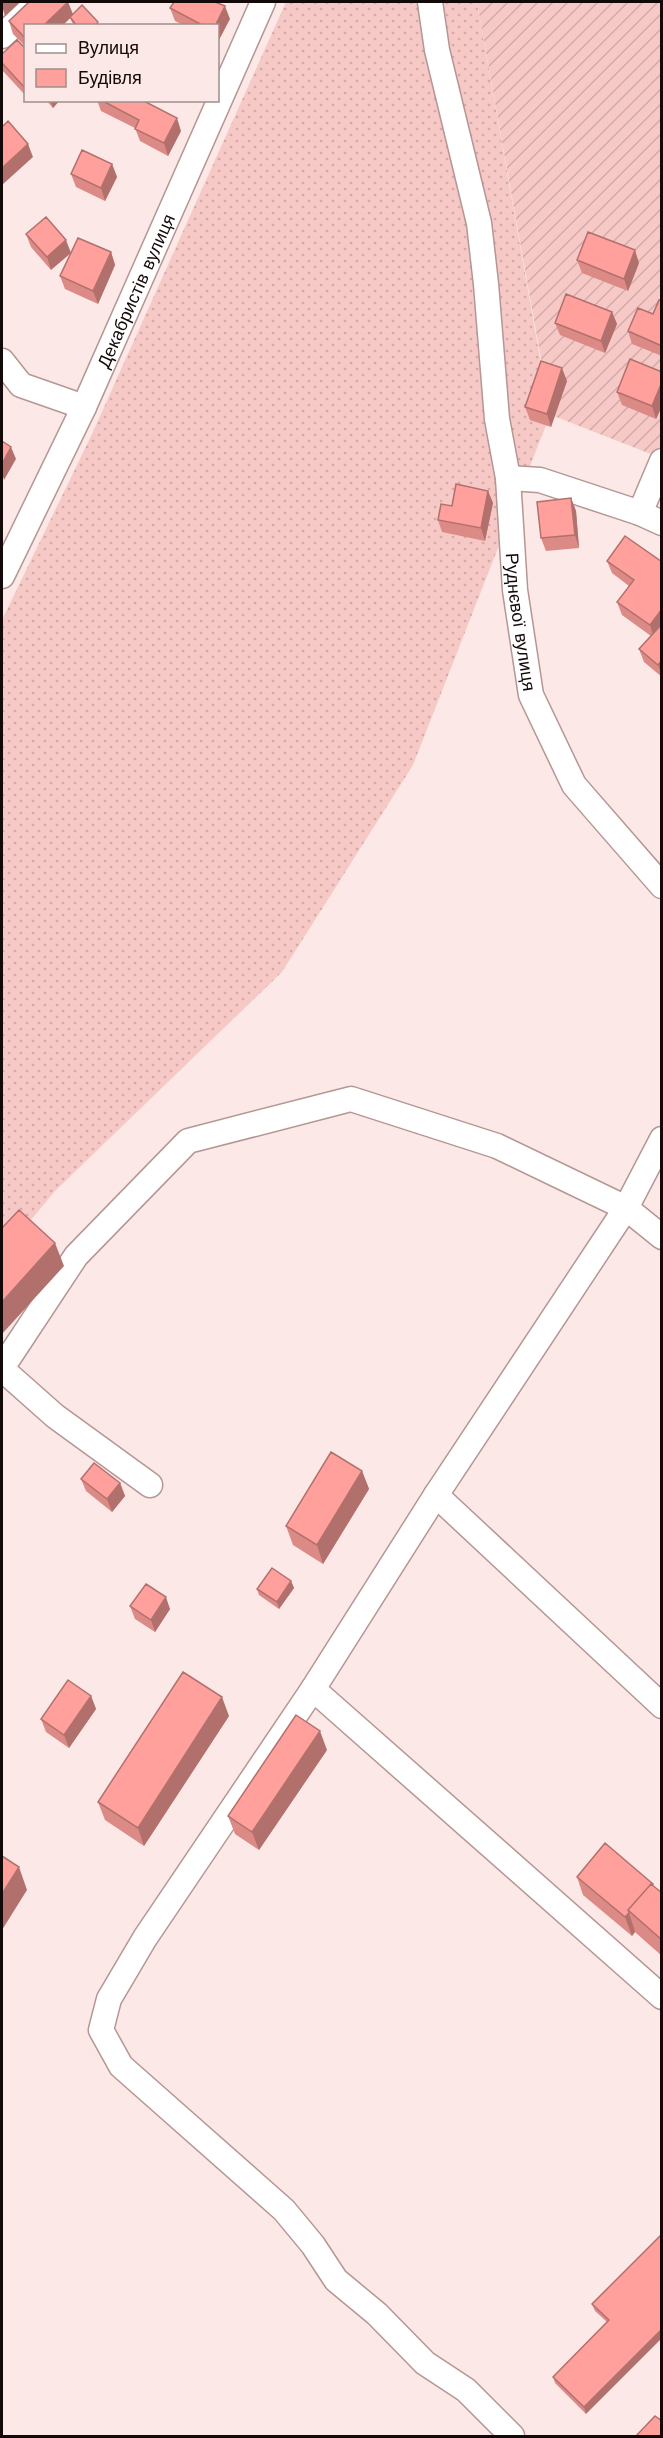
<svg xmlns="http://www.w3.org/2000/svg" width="663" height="2438" font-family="'Work Sans',sans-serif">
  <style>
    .grass { fill: url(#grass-dots) }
    .garden { fill: url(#garden-furrows) }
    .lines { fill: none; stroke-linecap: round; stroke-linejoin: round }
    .minor-casing { stroke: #b59694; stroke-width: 27 }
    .minor { stroke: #fff; stroke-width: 24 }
    .wall { fill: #db8a86 }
    .shaded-wall { fill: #b2706d }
    .building { fill: #ffa09c; stroke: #b2706d; stroke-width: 1.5 }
    .labels { text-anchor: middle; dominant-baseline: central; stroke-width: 4.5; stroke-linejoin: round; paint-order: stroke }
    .street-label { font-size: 18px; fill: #130908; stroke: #fce8e6 }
  </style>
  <defs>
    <pattern id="grass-dots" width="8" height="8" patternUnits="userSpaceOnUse" patternTransform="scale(1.5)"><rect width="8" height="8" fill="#f6c9c6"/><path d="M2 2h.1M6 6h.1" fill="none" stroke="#d2aba9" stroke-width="1.8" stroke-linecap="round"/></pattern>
    <pattern id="garden-furrows" width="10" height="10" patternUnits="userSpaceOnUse" patternTransform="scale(1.5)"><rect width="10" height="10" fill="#f6c9c6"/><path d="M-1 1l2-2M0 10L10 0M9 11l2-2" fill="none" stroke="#d2aba9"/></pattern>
  </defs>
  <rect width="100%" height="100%" fill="#fce8e6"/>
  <path class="grass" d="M286 2H477L550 415 413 765 282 972 55 1191 2 1255V620L92 434Z"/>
  <path class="garden" d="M477 2H661V458L551 415Z"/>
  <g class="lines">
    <g class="minor-casing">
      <g id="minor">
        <path id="s1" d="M430 2 437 50 479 223 486 284 497 419 508 478 515 590 531 695 574 785 662 886"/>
        <path d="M2 36 38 2"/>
        <path d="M2 361 21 385 84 407"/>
        <path d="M508 478 540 480 640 513 662 523"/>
        <path d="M640 513 662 461"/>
        <path id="s2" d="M2 576 84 407 263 2"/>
        <path d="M2 1368 76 1256 188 1141 351 1099 497 1146 626 1208 662 1237"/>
        <path d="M2 1369 55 1416 150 1485"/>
        <path d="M436 1495 662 1706"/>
        <path d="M313 1689 662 1997"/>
        <path d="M512 2436 466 2390 425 2363 377 2314 336 2280 313 2245 284 2210 121 2066 101 2030 109 1999 145 1938 313 1689 436 1495 626 1208 662 1139"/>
      </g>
    </g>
    <use href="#minor" class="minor"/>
  </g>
  <path class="wall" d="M68 2 73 14 99 26H74L70 18 62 26H26V47L13 34 9 21Z
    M170 8 230 19 218 26H185L175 21Z
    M26 49V96L2 70V54Z
    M46 100H60L53 108Z
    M97 100H142L181 131 168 156 140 141 135 128 101 111Z
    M112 164 117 177 105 201 76 187 71 174Z
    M46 217 51 270 31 247 26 234Z
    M111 252 115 265 98 304 65 289 60 276Z
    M577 260 639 263 628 291 582 273Z
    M662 301V356L632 344 628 331 653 314Z
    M612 312 617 324 605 353 560 335 555 323Z
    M662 372V406L656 419 622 405 617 392Z
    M567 381 551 427 530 420 525 407Z
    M488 491 493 503 485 541 442 532 438 520Z
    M571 498 576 511 579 548 546 551 541 538Z
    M607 561 662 562V677L644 662 639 649 651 636 622 615 617 602 629 586 612 573Z
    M362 1471 369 1489 323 1564 293 1545 286 1526Z
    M81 1479 120 1483 125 1496 112 1512 86 1491Z
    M291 1581 294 1588 279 1609 259 1595 257 1589Z
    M130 1606 170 1609 155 1632 135 1619Z
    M91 1696 96 1709 69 1748 46 1732 41 1719Z
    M229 1716 144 1846 105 1820 98 1802Z
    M327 1750 259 1850 235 1834 228 1816Z
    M577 1877 655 1888 662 1893V1956L636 1933 635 1932 632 1936 583 1895Z
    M662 2234 586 2414 555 2383 553 2377 607 2322 595 2311 592 2304Z"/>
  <path class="shaded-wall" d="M2 2H20L5 16 2 6Z
    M68 2 73 15 62 26H43Z
    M225 6 230 19 218 42V26H215Z
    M50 100H60L53 108Z
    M177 118 181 131 168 156 164 143Z
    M28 144 33 157 2 185V168Z
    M112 164 117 177 105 201 101 188Z
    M66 240 71 253 51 270 47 257Z
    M635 250 639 263 628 291 624 279Z
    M111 252 115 265 98 304 93 291Z
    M612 312 617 324 605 353 601 341Z
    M562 368 567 381 551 427 547 414Z
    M662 382V406L656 419 652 406Z
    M11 447 16 459 4 480 2 473V464Z
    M488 491 493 503 485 541 481 528Z
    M571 498 576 511 579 548 575 535Z
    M662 609V628L654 638 650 625Z
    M662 660V675L658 665Z
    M55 1243 64 1266 2 1334V1302Z
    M362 1471 369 1489 323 1564 317 1545Z
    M120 1483 125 1496 112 1512 107 1499Z
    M291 1581 294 1588 279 1609 277 1602Z
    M166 1597 170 1609 155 1632 151 1620Z
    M91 1696 96 1709 69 1748 64 1735Z
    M222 1697 229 1716 144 1846 138 1828Z
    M320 1731 327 1750 259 1850 252 1832Z
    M19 1867 27 1890 2 1930V1894Z
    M629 1913 635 1932 632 1936 625 1917Z
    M662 2329V2338L586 2414 584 2407Z"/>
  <path class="building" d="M29 2H68L43 26H26V39L9 21Z
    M174 2H215L225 6 215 26H204L170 8Z
    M82 5 98 22 95 26H77L70 17Z
    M17 40 26 49 25 88 2 63V54Z
    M101 100H142L177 118 164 143 135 129 139 120Z
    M8 121 28 144 2 168V127Z
    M82 150 112 164 101 188 71 174Z
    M46 217 66 240 47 257 26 234Z
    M588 232 635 250 624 279 577 260Z
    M78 238 111 252 93 291 60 276Z
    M566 294 612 312 601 341 555 323Z
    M659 300 662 301V346L628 331 638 308 653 314Z
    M630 359 662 372V382L652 406 617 392Z
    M541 361 562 368 547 414 525 407Z
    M2 441 11 447 2 464Z
    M456 484 488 491 481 528 438 520 441 504 452 506Z
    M571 498 575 535 541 538 537 502Z
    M625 536 662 562V609L650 625 617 602 634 580 607 561Z
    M662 624V660L658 665 639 649Z
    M19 1210 55 1243 2 1302V1228Z
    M331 1452 362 1471 317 1545 286 1526Z
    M94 1463 120 1483 107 1499 81 1479Z
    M272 1568 291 1581 277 1602 257 1589Z
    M146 1584 166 1597 151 1620 130 1606Z
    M183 1672 222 1697 138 1828 98 1802Z
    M68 1680 91 1696 64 1735 41 1719Z
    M296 1715 320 1731 252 1832 228 1816Z
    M605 1843 653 1884 652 1885 651 1884 628 1910 629 1913 625 1917 577 1877Z
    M2 1856 19 1867 2 1894Z
    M651 1884 662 1893V1940L628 1910Z
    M662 2234V2329L584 2407 553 2377 609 2320 592 2304Z
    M655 2416 662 2421V2436H636Z"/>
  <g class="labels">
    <g class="street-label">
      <text stroke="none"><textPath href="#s2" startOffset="315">Декабристів вулиця</textPath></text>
      <text stroke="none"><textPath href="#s1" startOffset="628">Руднєвої вулиця</textPath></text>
    </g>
  </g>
  <rect width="663" height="2438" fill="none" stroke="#130908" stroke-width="6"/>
  <rect x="24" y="24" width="195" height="78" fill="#fce8e6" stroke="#9f8f8d" stroke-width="1.5"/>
  <rect x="36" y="44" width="30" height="9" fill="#ffffff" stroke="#9f8f8d" stroke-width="1.5"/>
  <text x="78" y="54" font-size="18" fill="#130908">Вулиця</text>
  <rect x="36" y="69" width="30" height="18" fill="#ffa09c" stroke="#9f8f8d" stroke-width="1.5"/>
  <text x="78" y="84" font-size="18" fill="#130908">Будівля</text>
</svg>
